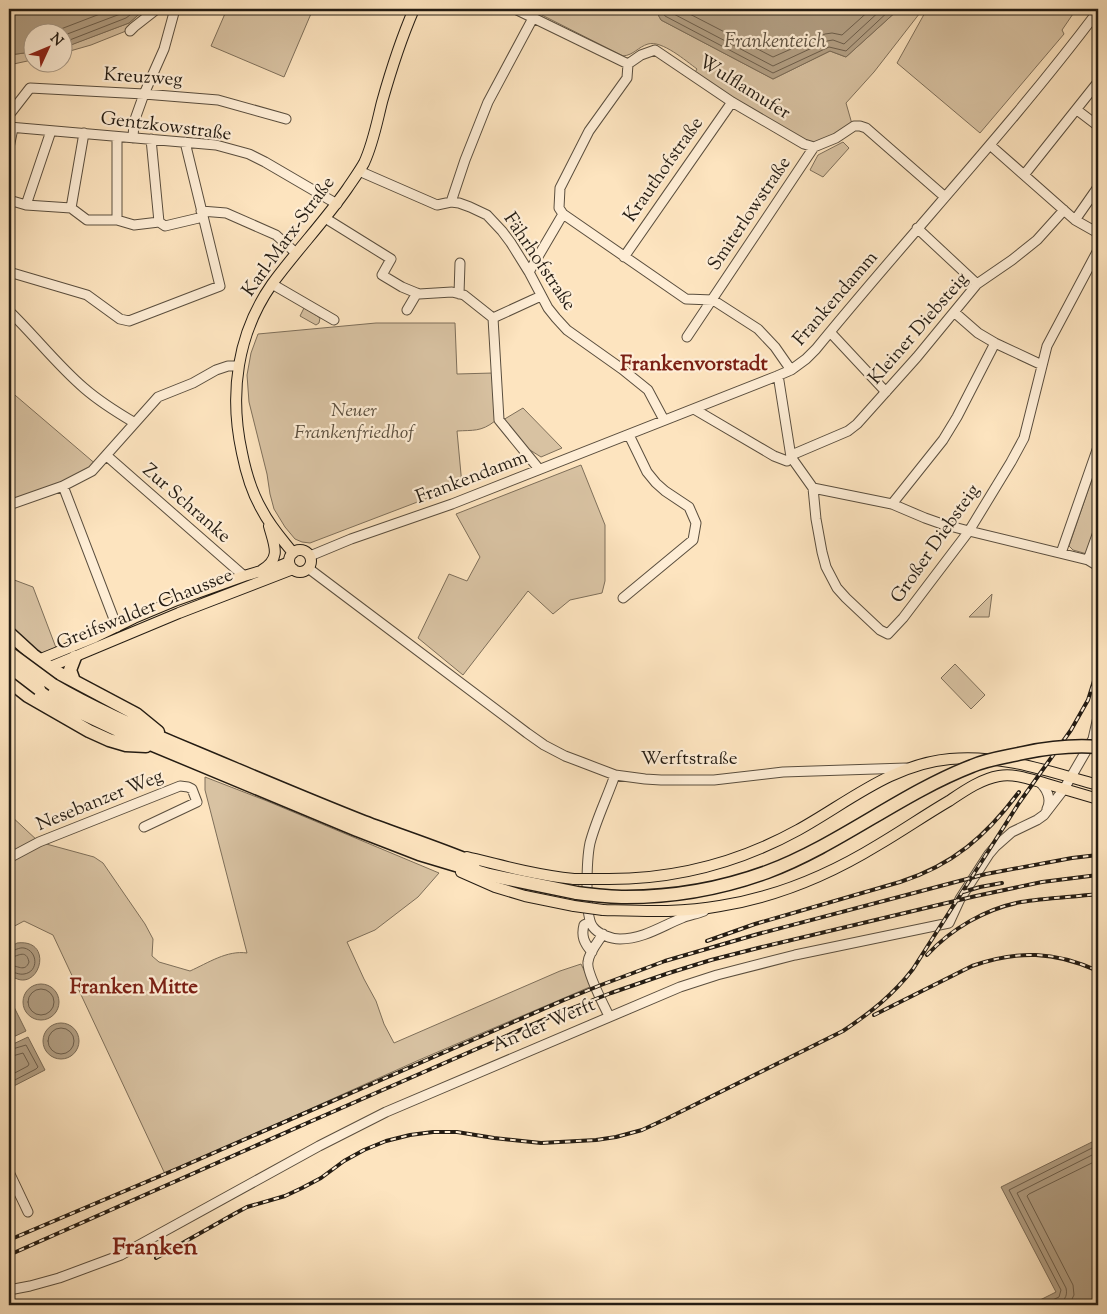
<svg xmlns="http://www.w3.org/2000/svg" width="1107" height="1314" font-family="'Sorts Mill Goudy',serif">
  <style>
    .green { fill: #d8c2a2; stroke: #7e6f5a }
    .water { fill: #b3a085; stroke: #7a6b57 }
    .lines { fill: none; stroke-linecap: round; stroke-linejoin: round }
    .shore { stroke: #6c5e4c; stroke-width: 1 }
    .minor-casing { stroke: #5a4e3e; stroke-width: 11 }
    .major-casing { stroke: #241c13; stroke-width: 12 }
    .highway-casing { stroke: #241c13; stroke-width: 15 }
    .minor { stroke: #feedd5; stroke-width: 9 }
    .major { stroke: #fde4bf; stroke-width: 10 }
    .highway { stroke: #fde4bf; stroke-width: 12 }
    .rail-casing { stroke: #241c13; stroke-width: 4 }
    .rail { stroke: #feedd5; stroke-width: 2; stroke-dasharray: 5.5; stroke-linecap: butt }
    .major-bridge-casing { stroke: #241c13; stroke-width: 12; stroke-linecap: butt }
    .highway-bridge-casing { stroke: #241c13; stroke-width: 15; stroke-linecap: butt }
    .major-bridge { stroke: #fde4bf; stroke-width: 10 }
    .highway-bridge { stroke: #fde4bf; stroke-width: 12 }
    .labels { text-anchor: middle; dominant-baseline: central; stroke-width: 4.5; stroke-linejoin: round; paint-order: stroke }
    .street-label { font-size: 19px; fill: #241c13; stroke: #feedd5 }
    .park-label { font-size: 19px; font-style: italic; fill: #5a4e3e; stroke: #feedd5 }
    .water-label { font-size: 20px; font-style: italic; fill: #5d5141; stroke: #feedd5 }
    .quarter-label { font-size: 21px; font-weight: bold; fill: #7a1f14; stroke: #feedd5 }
    .district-label { font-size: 24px; font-weight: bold; fill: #7a1f14; stroke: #feedd5 }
  </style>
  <rect width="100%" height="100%" fill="#fde4bf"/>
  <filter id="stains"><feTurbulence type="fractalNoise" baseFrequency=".004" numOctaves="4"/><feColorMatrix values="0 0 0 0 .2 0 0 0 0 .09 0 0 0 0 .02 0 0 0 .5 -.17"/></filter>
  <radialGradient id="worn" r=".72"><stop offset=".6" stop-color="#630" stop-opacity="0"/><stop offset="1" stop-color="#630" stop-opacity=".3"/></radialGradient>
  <path class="green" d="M145 9H157L126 31 91 45 63 53 62 48 129 23Z
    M227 9H313L284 77 211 46Z
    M530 9H655L661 20 773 79 830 51 846 57 899 9H923L874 72 846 103 852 124 818 143 804 141 694 74 697 69C686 61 662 40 648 44 638 47 634 55 623 56Z
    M927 9H1071L1075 11 1062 30 1064 34 980 133 897 63Z
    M32 52V60L9 65V55Z
    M843 142 849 148 823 177 810 170 818 155Z
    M304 308 313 313 320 318 319 323 316 325 300 316Z
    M376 323H455L457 374 493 373 495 421C481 432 473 430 457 431L462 485 310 543 302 542 295 539 285 527 274 509 270 494 267 474 249 402 247 375 251 353 258 334Z
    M9 390 98 466 9 505Z
    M523 408 562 448 541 457 519 443 503 420Z
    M1098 461V528L1087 554 1073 550 1069 546Z
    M581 465 605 525V581L602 593 570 600 553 614 528 591 463 675 418 638 449 574 467 581 480 557 456 514Z
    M9 578 33 587 58 653 40 660 9 633Z
    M992 594 989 617H969Z
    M955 664 985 695 971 709 941 678Z
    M205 777 267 801 439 873 418 897 375 930 347 942 364 979 376 1001 384 1024 394 1043 560 971 581 964 592 986 419 1060 165 1174 53 935 24 921 9 929V814L39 842 94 857 103 863 145 924 153 939 152 956 159 962 190 971C208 963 227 950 247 953L205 790Z"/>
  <path class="water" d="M9 9H145L129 23 63 48 62 32H32V52L9 55Z
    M655 9H899L846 57 830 51 773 79 661 20Z
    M17 943C57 938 38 999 9 974V948Z
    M23 1002a18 18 0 1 1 36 0a18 18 0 1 1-36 0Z
    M9 997 26 1031 9 1039Z
    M43 1041a18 18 0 1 1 36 0a18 18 0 1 1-36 0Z
    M28 1037 45 1070 10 1088 9 1086V1046Z
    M1098 1139V1305H1030L1056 1292 1001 1187Z"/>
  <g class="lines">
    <path class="shore" d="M661 9 665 16 773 73 829 47 846 51 891 9
      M668 9 670 12 773 66 827 41 833 40 844 44 882 9
      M680 9 773 57 825 34 832 33 842 35 871 9
      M53 32 113 9
      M62 36 123 13 128 9
      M62 43 126 18 138 9
      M9 952C14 951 19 947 24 948 38 951 39 972 24 974 19 975 14 972 9 971
      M9 958C17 957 26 948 29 962 25 973 17 965 9 965
      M28 1002a13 13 0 1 1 26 0a13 13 0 1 1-26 0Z
      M48 1041a13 13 0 1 1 26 0a13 13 0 1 1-26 0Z
      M9 1050 26 1045 38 1067 36 1069 9 1083
      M9 1057 23 1053 29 1064 28 1066 9 1076
      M1042 1305 1059 1297 1061 1290 1009 1190 1098 1145
      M1056 1305C1064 1301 1068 1297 1066 1288L1017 1193 1098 1152
      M1069 1305 1074 1295 1073 1285 1027 1196 1029 1194 1098 1160"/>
    <g class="minor-casing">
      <path id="minor" d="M515 9 628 64 641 55 655 50 732 102 804 144 814 147 836 138 854 126H860L866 128 945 197
        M130 31 134 27 157 9
        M1077 110 1098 126
        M9 115 30 88 144 94 218 100 286 119
        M9 127 216 145 249 154 265 162 337 204
        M133 138 134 122 144 94 164 49 175 9
        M990 145 1075 220 1098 233
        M9 148 13 128
        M359 171 437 205 451 202 459 203 470 207 487 215 502 231 511 243 529 272 548 308 556 318 567 330 622 369 648 390 664 420
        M1024 175 1098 82
        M9 200 26 205 71 208 87 220H117L134 225 159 222 151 139
        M451 202 465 160 488 102 533 18
        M26 205 51 131
        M71 208 84 133
        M201 211 226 213 276 235 296 253
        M563 214 686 299 713 300 758 329 775 347 791 370
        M325 218 391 259 382 275 402 287 419 294 452 292 464 295 493 318
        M117 220V137
        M1075 220 1098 187
        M159 222 165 226 203 217
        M917 228 977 284
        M624 257 732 102
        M9 272 87 295 120 319 129 321 220 286 185 142
        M529 272 563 214 559 208 560 188 589 131 627 78 628 64
        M272 284 334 320
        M459 294 460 263
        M407 310 417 293
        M9 311C35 336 57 365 84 388 100 402 118 413 135 423
        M954 312 978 333 995 343 1042 365
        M830 332 886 392
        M687 337 814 147
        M777 376 779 381 791 457 813 488 816 519 822 552 826 567 837 588 846 598 880 630 888 634 903 618 969 531 1011 462 1024 438 1047 346 1098 250
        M694 409 774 456 787 461 794 454 848 431 857 424 917 357 977 284 1012 260 1037 240 1064 210
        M107 456 244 576
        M539 469 499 420 493 318 541 296
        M63 486 117 627
        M813 488 892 504 925 518 942 524 969 531 1088 560 1098 566
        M892 504 943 440 957 417 995 343
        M9 505 63 486 92 471 158 397 193 383 216 370 228 366H238
        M1061 553 1098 447
        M310 556 351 539 452 504 777 376 791 370 806 359 816 349C909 235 1010 128 1098 11
        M1088 560 1098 532
        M308 568 527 733 544 745 565 756 581 762 615 775 645 779 661 780H714L783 772 906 768
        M623 598 693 540 696 523 689 507 665 491 656 483 647 472 629 435
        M615 775C607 798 596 820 590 843 587 857 584 916 593 927 598 934 611 939 620 939 643 939 662 926 682 918 689 915 697 914 704 911
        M1038 781C1047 788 1052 799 1047 809
        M9 858 39 842 180 786 188 787 192 789 197 802 144 827
        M590 922 584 925C581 936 584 943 592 952
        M603 934C598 942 589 952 588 962 586 971 604 1006 609 1016
        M9 1172 28 1212
        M9 1290 30 1286 59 1278 121 1255 319 1146 386 1112 680 987 717 975 795 955 949 923 960 899 989 854 995 847 1012 832 1037 820 1044 815 1064 789 1093 739 1098 717"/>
    </g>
    <g class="major-casing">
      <path id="major" d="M289 561a11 11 0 1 1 22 0a11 11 0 1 1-22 0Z
        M293 553C282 539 270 526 262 510 252 493 246 473 242 453 229 394 237 334 272 284 296 251 324 222 347 189 353 180 359 172 364 163 373 144 377 122 382 102 391 70 401 39 414 9
        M262 570C282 558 274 545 269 526
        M36 661 95 637 134 618 177 600 244 576 261 571 272 569 289 562
        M45 669 179 613 293 569
        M467 857C503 866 537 875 574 879
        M461 872 495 887 525 896 574 906
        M603 879C671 880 738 863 798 830 847 803 892 764 950 759 1002 754 1050 772 1098 785
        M603 910C642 911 682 913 720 906 777 897 829 875 878 845 902 831 925 815 949 801 964 791 981 779 999 776 1015 773 1032 780 1047 784 1064 789 1081 794 1098 799"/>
    </g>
    <g class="highway-casing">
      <path id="highway" d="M9 633 33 655 55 671 136 714 158 732
        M9 681 28 696 89 731 109 740 126 745 146 746
        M74 681 70 670 75 657
        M53 685C99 712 148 733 197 753 252 776 308 800 364 822 401 836 438 848 474 863
        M39 689 69 707 124 733 357 830 419 854 489 875 577 893"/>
    </g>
    <use href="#minor" class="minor"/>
    <use href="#major" class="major"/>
    <use href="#highway" class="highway"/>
    <g class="rail-casing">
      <path id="rail" d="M963 892 980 887 1002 883
        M707 941 755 924 900 882C953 865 986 836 1019 792
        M927 955C951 929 985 909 1021 902 1046 898 1073 897 1098 894
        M874 1015 972 966C1018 950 1054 951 1098 971
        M9 1240 179 1168 564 1000 601 985 665 961 758 934 986 874 1072 858 1098 855
        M9 1255 314 1120 552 1016 611 993 669 973 711 960 762 947 976 896 1042 882 1098 875
        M156 1258 234 1214 247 1207 285 1196 302 1188 321 1178 344 1161 364 1150 386 1141 410 1135 433 1132H457L494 1138 541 1143 596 1140 616 1137 642 1130 668 1118 843 1031C870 1013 893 995 913 969L1019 803 1071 730 1088 700 1098 668"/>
    </g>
    <use href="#rail" class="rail"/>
    <g class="major-bridge-casing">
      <path id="major-bridge" d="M574 879H603
        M574 906 603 910"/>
    </g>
    <g class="highway-bridge-casing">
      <path id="highway-bridge" d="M11 654 53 685
        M9 666 39 689
        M577 893C593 895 610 897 626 897 673 897 723 888 767 872 839 845 900 794 972 766 988 759 1006 757 1023 753 1047 748 1073 745 1098 747"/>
    </g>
    <use href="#major-bridge" class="major-bridge"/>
    <use href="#highway-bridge" class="highway-bridge"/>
  </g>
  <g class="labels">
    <g class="street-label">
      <text transform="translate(143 78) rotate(4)">Kreuzweg</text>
      <text transform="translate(744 88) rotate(32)">Wulflamufer</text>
      <text transform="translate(166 127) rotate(7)">Gentzkowstraße</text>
      <text transform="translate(664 170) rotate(-55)">Krauthofstraße</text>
      <text transform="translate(750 214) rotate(-56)">Smiterlowstraße</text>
      <text transform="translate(289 237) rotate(-54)">Karl-Marx-Straße</text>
      <text transform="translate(539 262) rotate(56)">Fährhofstraße</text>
      <text transform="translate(836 299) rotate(-49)">Frankendamm</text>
      <text transform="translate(919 329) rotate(-49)">Kleiner Diebsteig</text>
      <text transform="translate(472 478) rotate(-21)">Frankendamm</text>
      <text transform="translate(186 504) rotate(41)">Zur Schranke</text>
      <text transform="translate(936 544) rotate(-55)">Großer Diebsteig</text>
      <text transform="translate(145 610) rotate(-22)">Greifswalder Chaussee</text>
      <text x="689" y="759">Werftstraße</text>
      <text transform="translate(100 801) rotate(-22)">Nesebanzer Weg</text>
      <text transform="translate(544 1026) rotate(-23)">An der Werft</text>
    </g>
    <g class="park-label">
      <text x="354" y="411">Neuer<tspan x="354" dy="22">Frankenfriedhof</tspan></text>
    </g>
    <g class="water-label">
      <text x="775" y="42">Frankenteich</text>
    </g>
    <g class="quarter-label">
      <text x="694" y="365">Frankenvorstadt</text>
      <text x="134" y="988">Franken Mitte</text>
    </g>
    <g class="district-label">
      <text x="155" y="1248">Franken</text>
    </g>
  </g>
  <rect width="1107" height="1314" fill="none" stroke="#fde4bf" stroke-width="30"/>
  <rect x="10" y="10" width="1087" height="1294" fill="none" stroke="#241c13" stroke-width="2.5"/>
  <rect x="15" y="15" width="1077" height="1284" fill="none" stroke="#241c13"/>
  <g transform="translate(48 48) rotate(46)"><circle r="24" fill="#feedd5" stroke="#a79987"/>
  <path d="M0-4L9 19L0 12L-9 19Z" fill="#8f2418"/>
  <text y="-8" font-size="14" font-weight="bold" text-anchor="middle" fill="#241c13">N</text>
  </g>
  <rect width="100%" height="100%" filter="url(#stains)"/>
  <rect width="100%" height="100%" fill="url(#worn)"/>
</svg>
